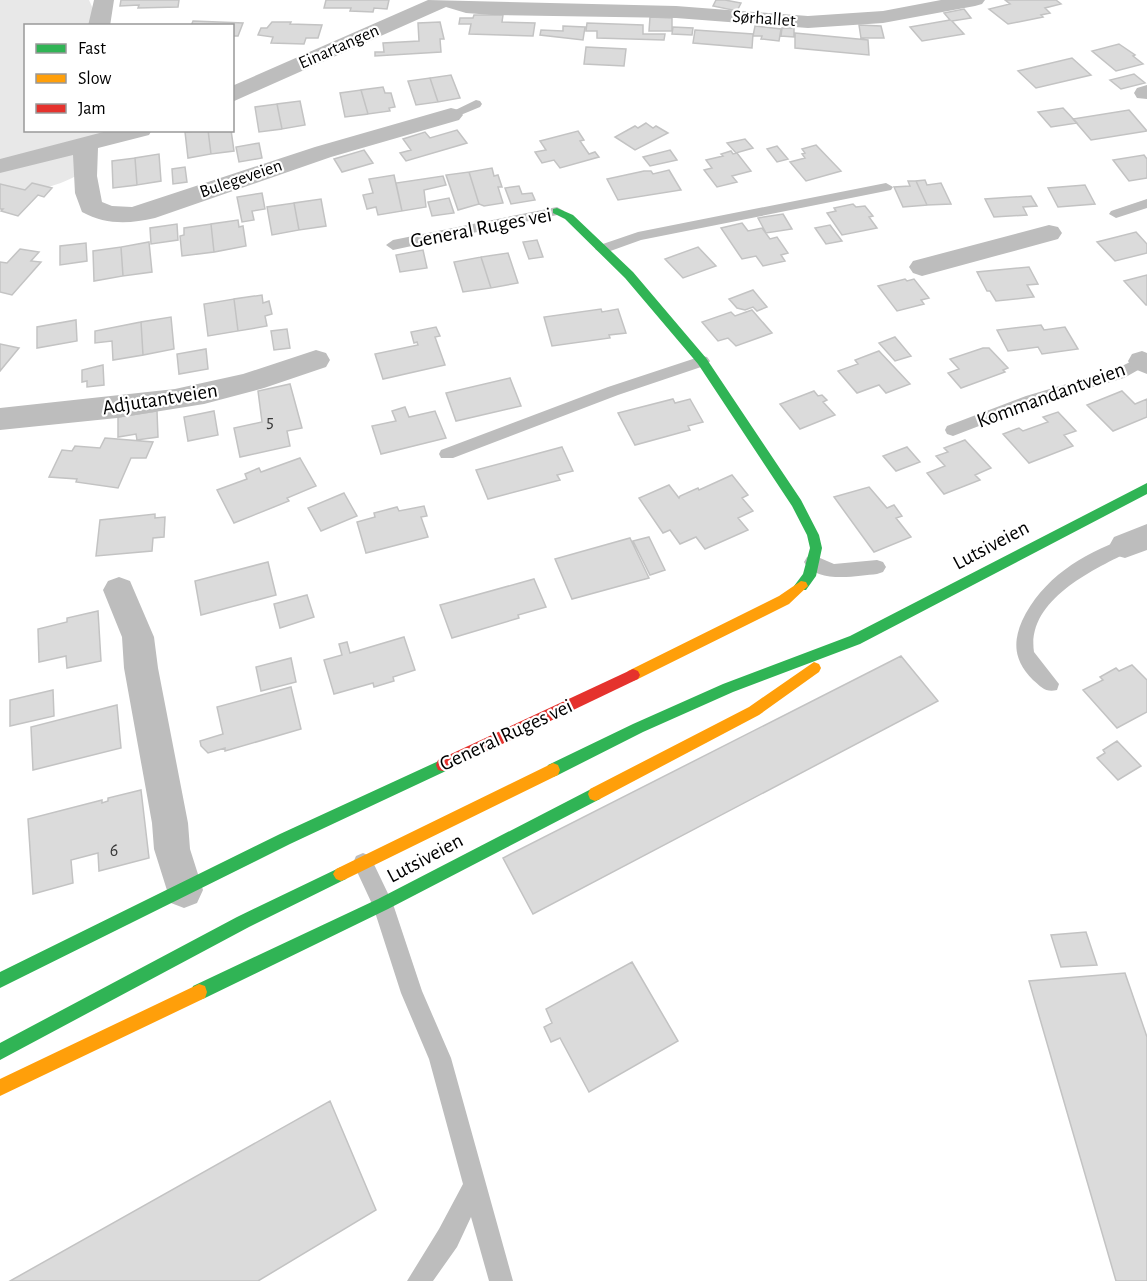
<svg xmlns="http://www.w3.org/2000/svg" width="1147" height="1281" font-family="'Alegreya Sans',sans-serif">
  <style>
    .green { fill: #e8e8e8 }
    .building { fill: #dbdbdb; stroke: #c3c3c3; stroke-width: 1.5 }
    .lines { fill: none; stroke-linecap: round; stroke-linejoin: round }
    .lane { fill: #bdbdbd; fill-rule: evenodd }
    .street { fill: #bdbdbd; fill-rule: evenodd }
    .fast { fill: #30b455; fill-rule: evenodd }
    .slow { fill: #ff9f0a; fill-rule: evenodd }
    .jam { fill: #e5322d; fill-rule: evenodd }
    .labels { text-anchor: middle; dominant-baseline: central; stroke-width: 4.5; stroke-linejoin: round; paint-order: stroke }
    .far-street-label { font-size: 18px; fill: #000; stroke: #fff }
    .number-label { font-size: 18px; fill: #373737 }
    .street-label { font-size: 21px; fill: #000; stroke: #fff }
  </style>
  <rect width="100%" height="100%" fill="#fff"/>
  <path class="green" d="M0 0H89L100 25 26 26V130L103 131C99 142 95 156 88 166 74 185 23 193 0 199Z"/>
  <path class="building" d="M121 0H179L178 7 138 8 139 5 120 6Z
    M326 0H389L387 9 374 8 373 12 350 11 351 8H324Z
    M716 0H725L741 3 737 11 713 6Z
    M1005 0H1056L1061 4 1045 8 1050 13 1041 15 1043 17 1008 24 989 9 1010 4Z
    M964 9 971 18 952 21 964 34 922 41 910 27 950 20 944 13Z
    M474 15H503L502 22 535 23 533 36 469 34 471 24H459L460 18H473Z
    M650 17 672 18V31H649Z
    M193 21 243 23 238 36H232V26H191Z
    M272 22H291L290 24 322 25 318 38H306L304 44 271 43 273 37 258 35 261 28H267Z
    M440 22 444 39H440L441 52 375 56V52H384L383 43 419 41 418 23Z
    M587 23 643 25V34H665L664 40 597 38V31H586Z
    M859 25 881 26 884 38H861Z
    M563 26 585 27 583 40 540 35 541 30 563 31Z
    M755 26 781 29 779 41 761 39 762 36H753Z
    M673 27 693 28 692 35 672 34Z
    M782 28H794V37L781 36Z
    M695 30 753 34 752 48 693 43Z
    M795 33 868 40 869 55 795 48Z
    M1119 44 1135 55 1133 56 1143 64 1116 71 1092 51Z
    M586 47 626 49 624 66 584 64Z
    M1072 58 1091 75 1036 88 1018 71Z
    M1134 74 1145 83 1121 89 1110 80Z
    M451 75 460 98 438 102 430 78Z
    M430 78 438 102 416 105 408 81Z
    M383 87 385 93H391L395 107 389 108 390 111 368 114 361 90Z
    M361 90 368 114 345 117 340 93Z
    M300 101 305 125 282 129 277 104Z
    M277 104 282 129 259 132 255 107Z
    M1063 108 1077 123 1051 127 1038 112Z
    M1129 110 1147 131 1091 140 1073 119Z
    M646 123 653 128 656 126 668 133 635 150 615 137 635 126 638 128Z
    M208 130 211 154 188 158 185 132Z
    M208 130H231L234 151 211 154Z
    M457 130 467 143 406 161 400 153 411 150 403 139 425 132 430 138Z
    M578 131 584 140 580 141 589 154 595 152 599 157 560 168 554 160 542 163 535 152 546 150 540 141Z
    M745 139 753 148 736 153 727 143Z
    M259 143 262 158 239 162 236 147Z
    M816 145 841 171 806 181 790 162 805 158 802 154 805 153 802 149Z
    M777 146 788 159 777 162 767 149Z
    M364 150 373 163 342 172 334 159Z
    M670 150 677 160 650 166 643 157Z
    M731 151 733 154 737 153 751 171 732 176 737 182 717 187 704 170 712 168 706 160 723 156 721 154Z
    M159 154 161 181 137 185 135 158Z
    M1144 155 1147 159V178L1129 181 1113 160Z
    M135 158 137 185 113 188 112 161Z
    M185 167 187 182 173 184 172 169Z
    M492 168 494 176 498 175 502 187H498L503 203 484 206 479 204 469 172Z
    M669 170 681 190 618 200 607 179 644 171H651L653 174Z
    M469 172 479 204 458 210 446 175Z
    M394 175 402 211 378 215 376 207 367 209 363 195 373 193 369 179Z
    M443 176 446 185 424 190 426 207 402 211 396 183Z
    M925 180 927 185 941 183 951 204 927 205 916 181Z
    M908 181H916L927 205 903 207 894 187 910 186Z
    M32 183 52 188 44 197 38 195 18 216 1 211 3 209H0V184L25 190Z
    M1085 185 1095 204 1058 207 1048 188Z
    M519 186 522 194 532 193 535 200 511 204 505 188Z
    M262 193 265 209 252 211 254 220 242 222 237 197Z
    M1031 196 1037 206 1023 207 1027 215 994 217 985 199Z
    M449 198 454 213 432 216 428 202Z
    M321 199 326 226 299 230 294 203Z
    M294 203 299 230 272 235 267 207Z
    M853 204 856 207 865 206 873 216 869 217 877 228 842 235 827 213 836 211 834 208Z
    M783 214 792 229 766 233 758 218Z
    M238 220 239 227 243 226 246 246 214 252 211 224Z
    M742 223 748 231 762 228 770 239 777 237 788 253 781 255 785 261 763 266 756 256 742 259 721 228Z
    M177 224 178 240 151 244 150 228Z
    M211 224 214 252 182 256 180 236 184 235V228Z
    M830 225 842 241 826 244 815 228Z
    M1136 232 1147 244V253L1115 261 1097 242Z
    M537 240 543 257 529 259 523 242Z
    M149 242 152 272 123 276 121 247Z
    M86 243 87 261 60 265V246Z
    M121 247 123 276 94 281 93 251Z
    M698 247 716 266 683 278 665 259Z
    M20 249 39 252 31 261 41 262 12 295 0 292V262L7 263Z
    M423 250 427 268 400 272 396 255Z
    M508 253 518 283 491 288 481 257Z
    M481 257 491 288 463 292 454 262Z
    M1029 267 1038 284 1027 285 1034 297 996 301 990 291H987L977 272Z
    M1147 275V305H1146L1124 281Z
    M905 279 907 281 914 279 929 298 921 300 924 304 897 311 878 286Z
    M753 290 767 307 757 311 753 307 745 310 737 308 729 299Z
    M262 295 263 303 269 301 272 314 265 316 267 326 238 331 234 299Z
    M234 299 238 331 208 336 204 304Z
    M601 309 602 312 618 309 626 333 609 335 610 338 552 346 544 317Z
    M752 310 772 333 736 346 728 338 718 341 702 322 731 312 735 316Z
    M171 317 174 349 143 355 141 322Z
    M76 320 77 341 37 348V327Z
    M141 322 143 355 113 360 112 341 95 343V331Z
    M1041 325 1044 330 1065 327 1078 349 1042 354 1038 347 1008 351 997 330Z
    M436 327 440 336 435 337 445 365 383 379 375 354 418 345 417 342 414 343 411 332Z
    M287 329 290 348 274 350 271 331Z
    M895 337 911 356 895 361 879 343Z
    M0 344 19 348 0 371Z
    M983 348H989L1008 368 1003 370 1005 372 961 388 948 373 959 369 950 359Z
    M206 349 208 369 179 374 177 354Z
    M879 351 910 384 886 393 879 385 857 393 838 371 858 364 855 360Z
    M103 365 104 385 87 387V381L82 382V370Z
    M510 378 521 406 456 421 446 393Z
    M290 384 302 428 287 431 290 446 240 457 234 428 262 422 258 391Z
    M814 391 818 396 822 395 827 400 823 402 835 415 800 429 780 404Z
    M1122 391 1135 404 1147 399V417L1113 431 1087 405Z
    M673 399 675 403 690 399 703 422 688 426 690 430 635 445 618 413Z
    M405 407 409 417 435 411 446 438 381 454 372 426 396 421 392 411Z
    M157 411 158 437 137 440 136 434 118 437V417Z
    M214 411 218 435 188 441 184 417Z
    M1058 412 1076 431 1064 435 1073 446 1029 463 1003 434 1019 428 1023 431 1048 422 1043 417Z
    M105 438 153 442 146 458H131L118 488 76 482 77 479 49 477 62 450 72 451 75 446 100 448Z
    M965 440 991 468 975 475 980 480 944 494 927 473 945 466 936 456 948 452 944 448Z
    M562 447 573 471 557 475 560 480 488 499 476 470Z
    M907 447 920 462 896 471 883 456Z
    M300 458 316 486 287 498 289 501 234 523 217 490 247 479 245 474 259 468 261 472Z
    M732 475 748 495 742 498 753 511 738 518 748 530 705 549 696 537 680 544 670 530 663 533 639 498 669 485 679 498 680 496 698 488 699 490Z
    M869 487 887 508 894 505 902 516 896 518 911 537 874 552 834 497Z
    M344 493 357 516 321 531 308 508Z
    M424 506 427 516 421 517 428 537 366 553 357 522 375 517 374 513 397 507 399 511Z
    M155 514V518L165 517 164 537 153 538 152 551 96 556 100 520Z
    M649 537 665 570 650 575 633 541Z
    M630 538 649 578 572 599 555 559Z
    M268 562 276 595 201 615 195 581Z
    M534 579 546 607 518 615 519 618 452 638 440 605Z
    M307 595 314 617 280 628 274 604Z
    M98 611 101 661 67 668 66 656 39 662 38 629 67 622V618Z
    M404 637 415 670 393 677 394 681 374 687 373 683 334 694 324 660 342 655 339 644 347 642 350 653Z
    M901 656 938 701 533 914 503 858Z
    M291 658 296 682 261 691 256 667Z
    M1132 665 1147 680V712L1117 728 1083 690 1103 680 1100 677 1116 668 1119 671Z
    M291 687 301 729 225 751V748L208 753 201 746 200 741 223 734 217 707Z
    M53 690 54 716 10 726V700Z
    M117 705 121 748 33 770 31 727Z
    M1117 741 1141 766 1118 780 1097 758 1105 753 1103 750Z
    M141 790 149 858 99 871 98 853 71 860 73 883 33 894 28 819 102 800V803L108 801V798Z
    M1086 932 1097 965 1061 967 1051 935Z
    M632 962 678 1041 589 1092 560 1038 551 1042 544 1027 552 1023 546 1009Z
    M1125 973 1147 1037V1281H1116L1029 981Z
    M330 1101 376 1210 258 1281H10Z"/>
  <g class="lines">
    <path class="lane" d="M476 100 480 101 482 104 480 107 451 119 445 115Z
      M886 183 893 187 891 190 641 240 602 254 595 249 597 246 638 232Z
      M1147 199V208L1116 218 1109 214 1111 211Z
      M557 207 564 211 562 214 393 250 386 245 393 240Z
      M702 356 707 357 710 361 707 365 618 395 453 458H441L439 454 441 450 608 387Z
      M1142 356 1147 357V365L1124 378 1036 404 953 436 947 434 945 430 947 426 1026 396 1114 370Z
      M1125 539 1131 541 1134 546 1131 551C1094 569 1026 600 1034 652L1059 684 1057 690C1046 693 1041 687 1033 680 1015 662 1012 644 1022 621 1042 579 1081 554 1125 539Z
      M813 555 834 564 877 560 883 562 886 567 883 572 877 574C857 576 816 584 804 562L807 557Z
      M363 853 370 856 393 904 422 991 451 1058 513 1281H489L471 1217 457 1247 433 1281H407L439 1229 463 1184 429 1059 401 993 373 906 353 863 356 856Z"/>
    <path class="street" d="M94 0H114L110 26H88Z
      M428 0 676 6 808 16 883 11 941 0H985L982 4 975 6 883 23 808 28 676 18 492 15 466 13 446 7 232 102V86Z
      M1147 85V99L1137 98 1134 93 1137 88Z
      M451 108 459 110 463 115 459 120 331 157 155 218C129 224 106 225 82 212L75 193 73 155 0 173V159L111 130H152L149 135 98 148 97 176 102 202 112 206 132 207 315 147Z
      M1049 225 1058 227 1062 233 1058 239 922 276 913 273 909 267 913 261Z
      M316 350 326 353 330 360 326 367 264 388 204 404 117 418 0 430V408L175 389 243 374Z
      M1142 351 1147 353V374L1132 368 1128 361 1132 354Z
      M1147 524V550L1125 558 1114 555 1109 546 1114 537Z
      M119 577 130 581 154 637 158 668 188 823 190 849 203 890 197 903 184 908 171 903 154 849 152 823 124 668 122 637 103 590 108 581Z"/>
    <path class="fast" d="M557 208 573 215 633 272 706 358 801 500 819 535 822 548 816 576 806 590H796L794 586 803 574 810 548 807 535 792 506 698 364 625 278 565 219 553 213V209Z
      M1147 483V494L860 644 733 692 643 732 558 775 553 777 548 775 546 770 548 765 633 724 723 684 850 636Z
      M443 759 448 760 450 765 448 770 290 844 0 988V972L280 834Z
      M595 787 600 789 602 794 600 799 388 909 205 998 199 1000 193 998 191 992 193 986 378 899Z
      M341 867 346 869 349 874 346 879 249 927 0 1060V1043L237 917Z"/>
    <path class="slow" d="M801 581 806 582 808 586 789 604 638 679 633 681 628 679 626 675 628 671 779 596Z
      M814 662 819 664 821 668 819 672 759 715 600 799 595 801 590 799 588 794 590 789 749 707Z
      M553 763 558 765 560 770 558 775 346 879 341 881 336 879 333 874 336 869Z
      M199 984 205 986 207 992 205 998 0 1096V1079Z"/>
    <path class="jam" d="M633 669 638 671 640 675 638 679 448 770 443 771 438 770 436 765 438 760Z"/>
  </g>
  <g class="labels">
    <g class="far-street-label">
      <text transform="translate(764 19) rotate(4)">Sørhallet</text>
      <text transform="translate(339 47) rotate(-24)">Einartangen</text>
      <text transform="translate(241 179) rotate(-19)">Bulegeveien</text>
    </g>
    <g class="number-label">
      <text x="270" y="422">5</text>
      <text x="114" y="851">6</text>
    </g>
    <g class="street-label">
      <text transform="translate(481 228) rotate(-11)">General Ruges vei</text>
      <text transform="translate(1051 395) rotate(-20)">Kommandantveien</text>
      <text transform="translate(160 399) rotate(-9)">Adjutantveien</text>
      <text transform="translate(991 545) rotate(-28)">Lutsiveien</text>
      <text transform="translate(506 735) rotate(-25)">General Ruges vei</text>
      <text transform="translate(425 858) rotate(-28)">Lutsiveien</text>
    </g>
  </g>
  <rect x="24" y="24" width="210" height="108" fill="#ffffff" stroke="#999999" stroke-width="1.5"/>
  <rect x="36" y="44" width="30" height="9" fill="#30b455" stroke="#999999" stroke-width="1.5"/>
  <text x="78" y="54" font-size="18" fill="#000000">Fast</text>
  <rect x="36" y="74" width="30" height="9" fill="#ff9f0a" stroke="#999999" stroke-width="1.5"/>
  <text x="78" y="84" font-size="18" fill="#000000">Slow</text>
  <rect x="36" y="104" width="30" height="9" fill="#e5322d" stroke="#999999" stroke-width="1.5"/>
  <text x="78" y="114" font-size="18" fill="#000000">Jam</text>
</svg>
